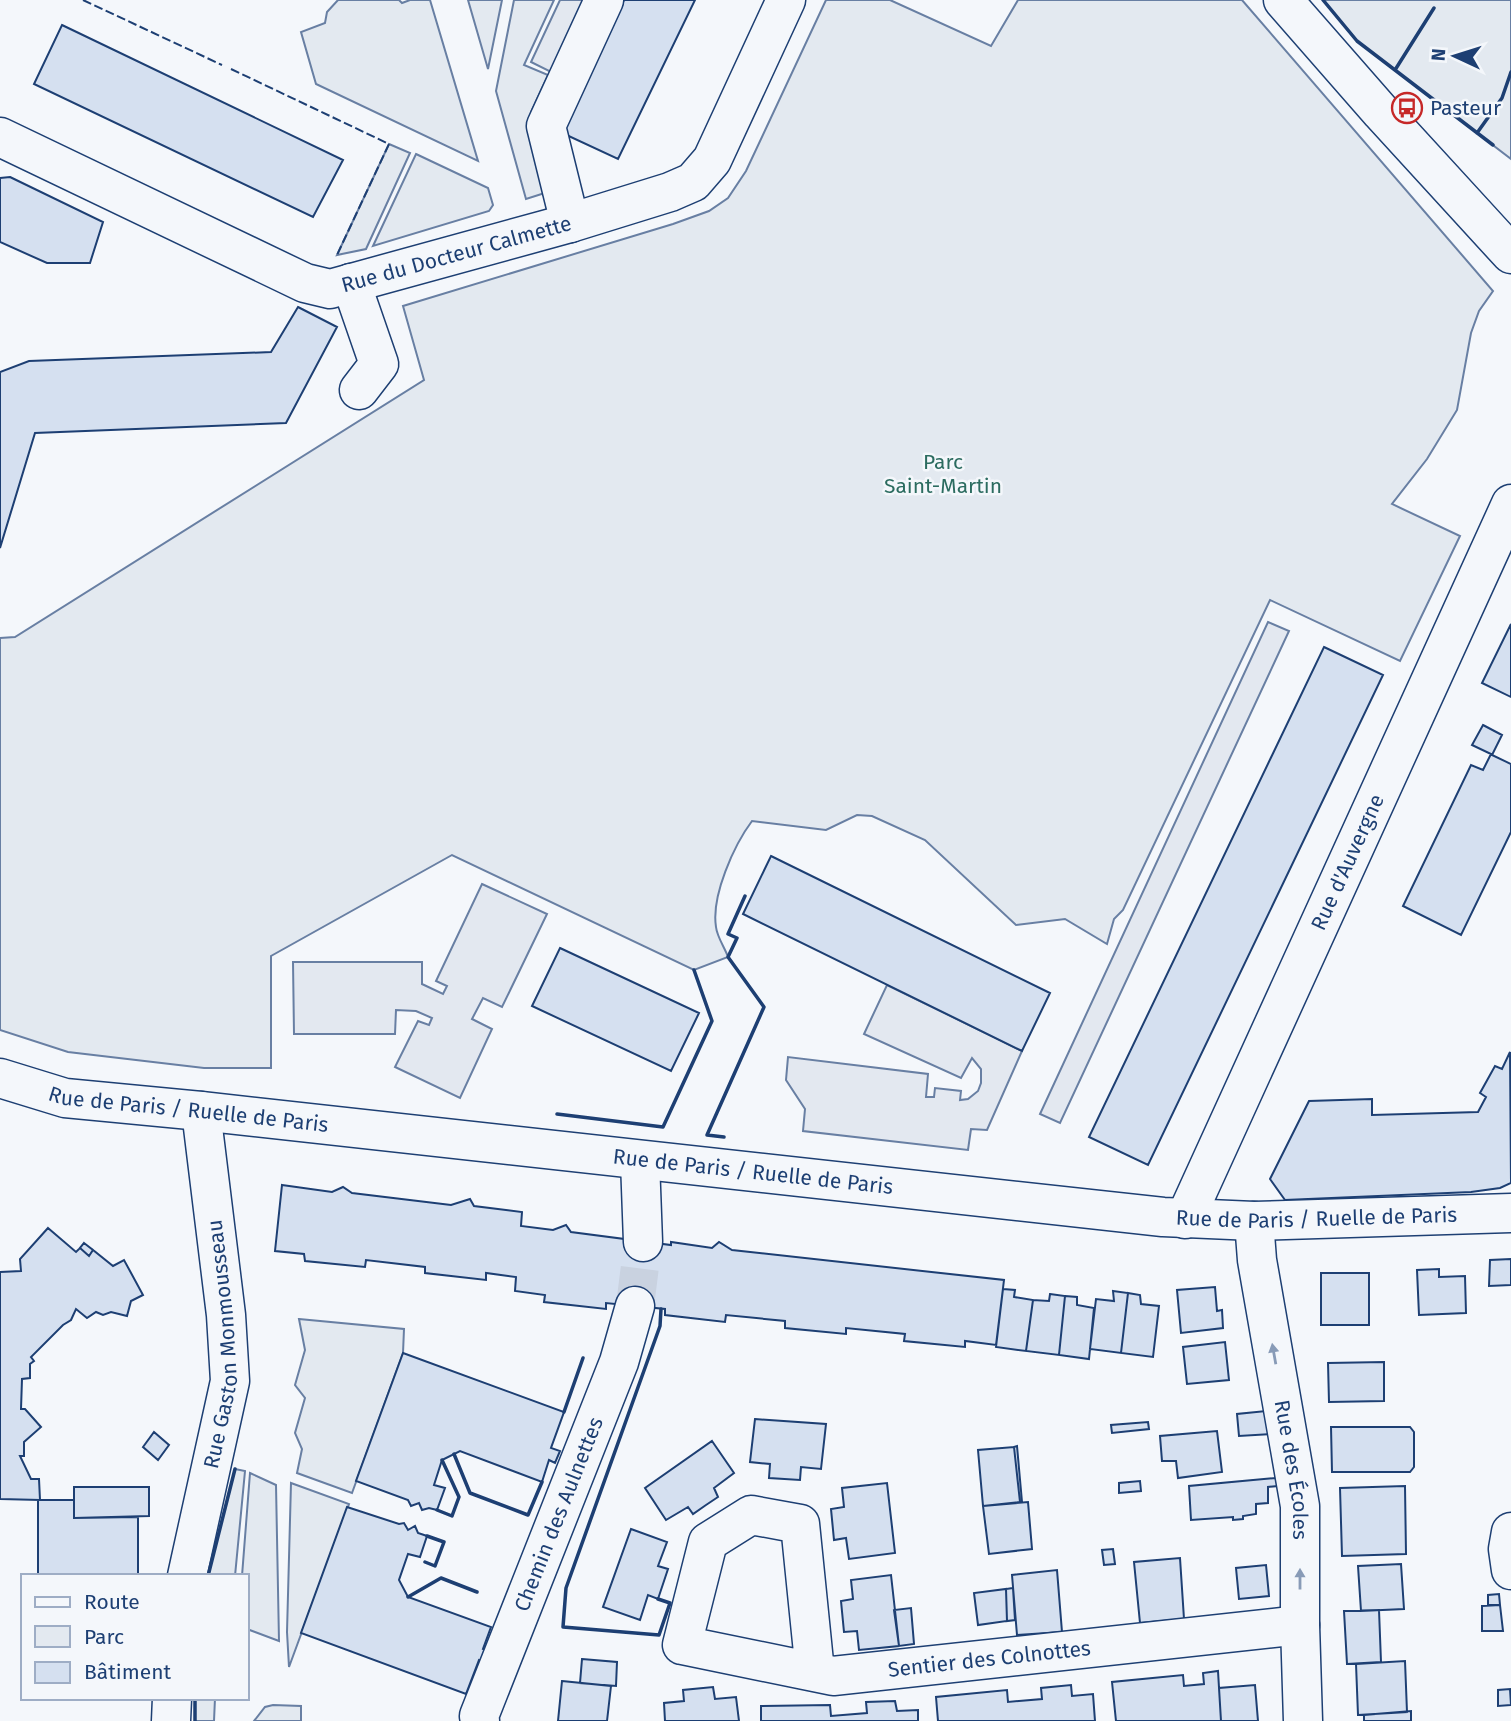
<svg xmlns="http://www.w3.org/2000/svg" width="1511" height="1721" font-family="'Fira Sans',sans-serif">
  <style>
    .green { fill: #e3e9f0; stroke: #687fa3; stroke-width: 2 }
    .parking { fill: #e3e8f0; stroke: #687fa3; stroke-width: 2 }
    .building { fill: #d5e0f0; stroke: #1d3f73; stroke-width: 2 }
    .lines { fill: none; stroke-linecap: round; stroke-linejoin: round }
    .minor-tunnel { stroke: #c9d2e0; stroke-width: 38; stroke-dasharray: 38 19; stroke-linecap: butt }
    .minor-casing { stroke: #1d3f73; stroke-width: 41 }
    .minor { stroke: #f4f7fb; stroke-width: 38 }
    .fence { stroke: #1d3f73; stroke-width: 2; stroke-dasharray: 9 3.5; stroke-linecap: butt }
    .wall { stroke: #1d3f73; stroke-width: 3.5 }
    .oneway { fill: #889bb7 }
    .labels { text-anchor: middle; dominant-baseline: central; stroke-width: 5; stroke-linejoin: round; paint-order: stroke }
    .poi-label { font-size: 21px; fill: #1d3f73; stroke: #f4f7fb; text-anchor: start }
    .street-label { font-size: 21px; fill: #1d3f73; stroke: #f4f7fb }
    .park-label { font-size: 21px; fill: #2c6c60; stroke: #f4f7fb }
  </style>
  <rect width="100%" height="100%" fill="#f4f7fb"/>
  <path class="green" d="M338 0H399L402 3 410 0H430L478 161 316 84 301 32 325 23 327 12Z
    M468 0H502L488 69Z
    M514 0H554L524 65 548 75 531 112 530 121 551 191 526 199 496 91Z
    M826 0H890L991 46 1018 0H1242L1493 291 1479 311 1471 333 1457 410 1427 459 1392 504 1460 536 1400 661 1270 600 1123 910 1114 919 1107 944 1065 919 1016 925 925 840 872 816 857 815 826 830 752 821C734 845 711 896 716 927 717 937 725 948 728 957L694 970 452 855 271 956V1068H204L68 1052 0 1030V638L15 637 424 380 403 306 673 224 709 211 728 198 746 171Z
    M1323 0H1511V159L1357 41Z
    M389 144 410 153 366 249 337 255Z
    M416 154 488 188 493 205 489 211 373 246Z
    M299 1319 404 1329 403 1353 352 1493 297 1473 302 1449 295 1433 305 1398 295 1385 305 1350Z
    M235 1469 245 1471 235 1576H208Z
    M250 1473 276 1485 279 1641 247 1629V1576H242Z
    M291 1483 349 1504 289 1667 287 1632Z
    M195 1698H215L214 1721H195Z
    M273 1705 301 1706V1721H254L265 1707Z"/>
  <path class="parking" d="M560 0H584L551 72 531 62Z
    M1268 622 1289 631 1060 1123 1040 1114Z
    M482 884 547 914 502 1007 483 998 472 1019 492 1029 460 1098 395 1067 418 1021 429 1025 432 1018 416 1011 396 1010 395 1034H294L293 962H422V984L443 994 447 986 436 981Z
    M887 985 1022 1051 987 1130 971 1129 968 1150 803 1131 805 1109 786 1080 788 1057 928 1074 926 1097H934L935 1088 961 1091 960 1100 968 1099 978 1091 981 1083V1069L972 1058 961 1078 864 1034Z"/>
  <path class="building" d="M624 0H695L618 159 560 132Z
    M62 25 343 160 313 217 34 84Z
    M10 177 103 222 90 263H47L0 242V178Z
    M298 307 337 327 286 423 35 433 0 548V372L29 361 271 352Z
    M1511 624V697L1482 683Z
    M1324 647 1383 675 1148 1165 1089 1137Z
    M1483 725 1502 735 1492 755 1511 764V832L1461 935 1403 906 1471 765 1483 770 1491 754 1472 745Z
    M771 856 1050 993 1022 1051 743 914Z
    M560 948 699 1013 671 1071 532 1006Z
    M1510 1052 1511 1183 1500 1188 1471 1192 1285 1200 1270 1179 1309 1101 1372 1099V1115L1478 1112 1486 1097 1480 1093 1495 1066 1502 1069Z
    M282 1185 332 1192 343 1187 352 1193 451 1205 470 1199 474 1206 522 1212 521 1226 553 1230 566 1225 571 1232 671 1245V1242L712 1248 719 1242 732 1250 1004 1280 996 1345 965 1341V1347L904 1341 905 1334 846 1328V1334L785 1328V1321L726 1315 725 1322 665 1315V1309L606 1303V1309L544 1302 545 1295 515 1291 516 1277 486 1273V1280L425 1273V1267L366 1260 365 1267 305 1261 304 1254 275 1251Z
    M48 1228 76 1252 80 1248 89 1256 93 1250 113 1266 124 1260 143 1295 131 1301 127 1316 111 1312 103 1315 96 1312 87 1318 76 1309 71 1320 63 1325 31 1357 34 1361 30 1364V1378L22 1379 21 1409H25L41 1427 24 1442V1456H20L31 1479H39L40 1500 0 1499V1272L21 1271 20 1259Z
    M84 1243 93 1250 89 1256 80 1248Z
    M1511 1259V1285L1489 1286 1490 1260Z
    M1439 1269V1277L1465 1276 1466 1313 1419 1315 1417 1270Z
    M1321 1273H1369V1325H1321Z
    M1215 1287 1217 1311 1222 1310 1223 1328 1181 1333 1177 1290Z
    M1003 1289 1015 1290 1014 1297 1033 1300 1026 1351 996 1347Z
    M1113 1291 1128 1293 1121 1353 1090 1349 1096 1299 1114 1301Z
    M1128 1293 1140 1295 1141 1304 1159 1306 1153 1357 1121 1353Z
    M1050 1294 1065 1296 1059 1355 1026 1351 1033 1300 1049 1301Z
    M1065 1296 1077 1297V1305L1094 1308 1089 1359 1059 1355Z
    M1225 1342 1229 1380 1187 1384 1183 1347Z
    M403 1353 564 1412 551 1448 560 1451 555 1463 549 1460 542 1482 460 1451 442 1460 434 1485 445 1488 437 1510 429 1508 422 1510 419 1503 411 1506 408 1500 356 1481Z
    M1384 1362V1401L1329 1402 1328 1363Z
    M1266 1411 1272 1434 1239 1436 1237 1414Z
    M755 1419 826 1424 821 1469 801 1467 800 1480 769 1478 770 1464 750 1462Z
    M1148 1422 1149 1429 1112 1433 1111 1425Z
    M1331 1427H1410L1414 1432V1467L1410 1472H1332Z
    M1217 1431 1222 1472 1178 1478 1176 1461H1162L1160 1436Z
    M154 1432 169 1445 158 1460 143 1447Z
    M712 1441 734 1473 714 1488 718 1497 706 1505 693 1514 688 1507 666 1520 645 1488Z
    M1017 1446 1022 1502H1020L1014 1447Z
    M1014 1447 1020 1502 983 1506 978 1450Z
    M1276 1478 1278 1486 1268 1487V1503L1256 1504V1514L1243 1516V1519L1233 1520V1517L1191 1520 1189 1486Z
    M1140 1481 1141 1491 1119 1493V1483Z
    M887 1483 895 1553 849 1559 846 1538 834 1540 831 1509 844 1507 842 1488Z
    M1405 1486 1406 1554 1342 1556 1340 1488Z
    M74 1487H149V1516L74 1518Z
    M38 1500H74V1518L138 1517V1576H38Z
    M1028 1502 1032 1549 989 1554 983 1506Z
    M347 1507 399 1524 404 1523 408 1530 415 1526 418 1533 427 1536 420 1557 408 1554 399 1580 408 1597 491 1627 483 1649 488 1651 485 1662 479 1660 466 1694 301 1633Z
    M631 1529 667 1542 658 1566 668 1569 658 1599 648 1595 640 1620 603 1607Z
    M1113 1549 1115 1564 1104 1565 1102 1550Z
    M1180 1558 1184 1619 1140 1623 1134 1562Z
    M1401 1564 1404 1609 1361 1611 1358 1566Z
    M1266 1565 1269 1596 1239 1599 1236 1568Z
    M1057 1570 1062 1632 1017 1635 1012 1575Z
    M891 1575 899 1646 859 1650 857 1631 844 1632 841 1601 853 1599 851 1580Z
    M1013 1588 1015 1620 1007 1621 1006 1589Z
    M1006 1589 1007 1621 978 1625 974 1593Z
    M1499 1594 1500 1605H1488V1595Z
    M1500 1605 1503 1631H1482V1606Z
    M911 1608 914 1644 899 1646 894 1610Z
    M1379 1610 1381 1662 1347 1664 1344 1611Z
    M582 1659 617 1662 616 1686 580 1683Z
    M1405 1661 1407 1712 1358 1715 1356 1664Z
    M1218 1671 1221 1721H1116L1112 1682 1183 1675 1184 1686 1204 1684 1203 1673Z
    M562 1681 611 1686 607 1721H558Z
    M1071 1685 1072 1696 1093 1694 1095 1721H938L936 1697 1007 1690 1008 1702 1042 1699 1041 1688Z
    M1255 1685 1258 1721H1221L1219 1688Z
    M713 1687 715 1699 736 1697 739 1721H665L664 1703 684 1701 683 1690Z
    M1510 1689 1511 1705 1498 1706V1690Z
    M895 1701 897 1711 918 1710V1721H761V1706L830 1705 831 1716 867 1713 866 1702Z
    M1411 1711V1721H1364V1715Z"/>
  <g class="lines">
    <path class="minor-tunnel" d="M635 1306 643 1242"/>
    <g class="minor-casing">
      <g id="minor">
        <path d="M1283 0 1381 112 1511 254"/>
        <path id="s1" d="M0 137 305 283 330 289 570 223 670 192 693 182 712 160 786 0"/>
        <path d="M570 223 546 126 604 0"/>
        <path d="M351 283 379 364 359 390"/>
        <path id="s2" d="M0 1078 65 1098 201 1111 1163 1217 1254 1221 1511 1213"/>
        <path d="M640 1161 643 1242"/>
        <path id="s3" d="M1185 1219 1511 504"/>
        <path id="s4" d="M1254 1221 1257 1260 1300 1506V1625L1303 1721"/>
        <path d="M1511 1532 1508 1549 1511 1570"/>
        <path id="s5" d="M187 1576 230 1381 226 1315 201 1111"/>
        <path id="s6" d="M815 1672 800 1524 751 1515 708 1542 682 1645 833 1676 1300 1625"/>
        <path d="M171 1721 172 1698"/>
        <path id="s7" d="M480 1721 479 1716 619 1362 635 1306"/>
      </g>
    </g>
    <use href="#minor" class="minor"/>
    <path class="fence" d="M83 0 222 65
      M231 69 389 144 337 255"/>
    <path class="wall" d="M1323 0 1357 41 1493 145
      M1395 70 1434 8
      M1477 133 1502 98 1511 72
      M557 1114 663 1127 712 1021 694 970
      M724 1137 707 1135 764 1007 728 957 737 938 728 934 745 896
      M564 1412 583 1358
      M454 1454 470 1493 528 1515 542 1482
      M437 1510 452 1516 459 1497 442 1460
      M425 1562 435 1566 444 1542 427 1536
      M208 1576 235 1469
      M408 1597 441 1578 477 1592
      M658 1599 670 1603 659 1635 563 1627 566 1588 660 1326 661 1309
      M195 1721V1698"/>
  </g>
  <defs><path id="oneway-solid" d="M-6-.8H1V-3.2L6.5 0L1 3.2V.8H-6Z" transform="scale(1.75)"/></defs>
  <g class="oneway">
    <use href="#oneway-solid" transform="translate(1274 1354) rotate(-100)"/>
    <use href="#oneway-solid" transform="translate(1300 1579) rotate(-90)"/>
  </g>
  <defs>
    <g id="bus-ring" transform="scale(1.575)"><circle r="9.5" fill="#f4f7fb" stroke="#c62828" stroke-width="1.5"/><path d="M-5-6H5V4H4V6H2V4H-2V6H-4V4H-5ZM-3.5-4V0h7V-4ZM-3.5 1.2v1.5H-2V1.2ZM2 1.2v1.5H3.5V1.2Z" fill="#c62828"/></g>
  </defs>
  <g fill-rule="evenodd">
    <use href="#bus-ring" x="1407" y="108"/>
  </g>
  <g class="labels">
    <g class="poi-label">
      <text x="1430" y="108">Pasteur</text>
    </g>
    <g class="street-label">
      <text stroke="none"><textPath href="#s1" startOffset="495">Rue du Docteur Calmette</textPath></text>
      <text stroke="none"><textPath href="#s3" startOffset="392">Rue d'Auvergne</textPath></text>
      <text stroke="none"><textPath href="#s2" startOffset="192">Rue de Paris / Ruelle de Paris</textPath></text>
      <text stroke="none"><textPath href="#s2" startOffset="760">Rue de Paris / Ruelle de Paris</textPath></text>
      <text stroke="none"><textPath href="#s2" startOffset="1326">Rue de Paris / Ruelle de Paris</textPath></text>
      <text stroke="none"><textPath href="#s5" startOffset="236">Rue Gaston Monmousseau</textPath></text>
      <text stroke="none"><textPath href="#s4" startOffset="252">Rue des Écoles</textPath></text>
      <text stroke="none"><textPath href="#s7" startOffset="222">Chemin des Aulnettes</textPath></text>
      <text stroke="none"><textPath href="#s6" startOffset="667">Sentier des Colnottes</textPath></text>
    </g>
    <g class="park-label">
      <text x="943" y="462">Parc<tspan x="943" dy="24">Saint-Martin</tspan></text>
    </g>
  </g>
  <rect x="21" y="1574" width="228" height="126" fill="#f4f7fb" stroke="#9eadc5" stroke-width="2"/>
  <rect x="35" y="1597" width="35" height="10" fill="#f4f7fb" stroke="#9eadc5" stroke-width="2"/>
  <text x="84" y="1609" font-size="21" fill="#1d3f73">Route</text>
  <rect x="35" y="1626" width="35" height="21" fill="#e3e9f0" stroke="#9eadc5" stroke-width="2"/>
  <text x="84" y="1644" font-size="21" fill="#1d3f73">Parc</text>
  <rect x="35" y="1662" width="35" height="21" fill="#d5e0f0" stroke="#9eadc5" stroke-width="2"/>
  <text x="84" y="1679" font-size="21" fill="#1d3f73">Bâtiment</text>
  <g transform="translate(1455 56) rotate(274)" stroke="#f4f7fb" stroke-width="5" paint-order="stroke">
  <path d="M0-5L12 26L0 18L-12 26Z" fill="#1d3f73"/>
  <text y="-10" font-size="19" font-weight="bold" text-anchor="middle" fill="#1d3f73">N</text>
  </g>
</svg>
